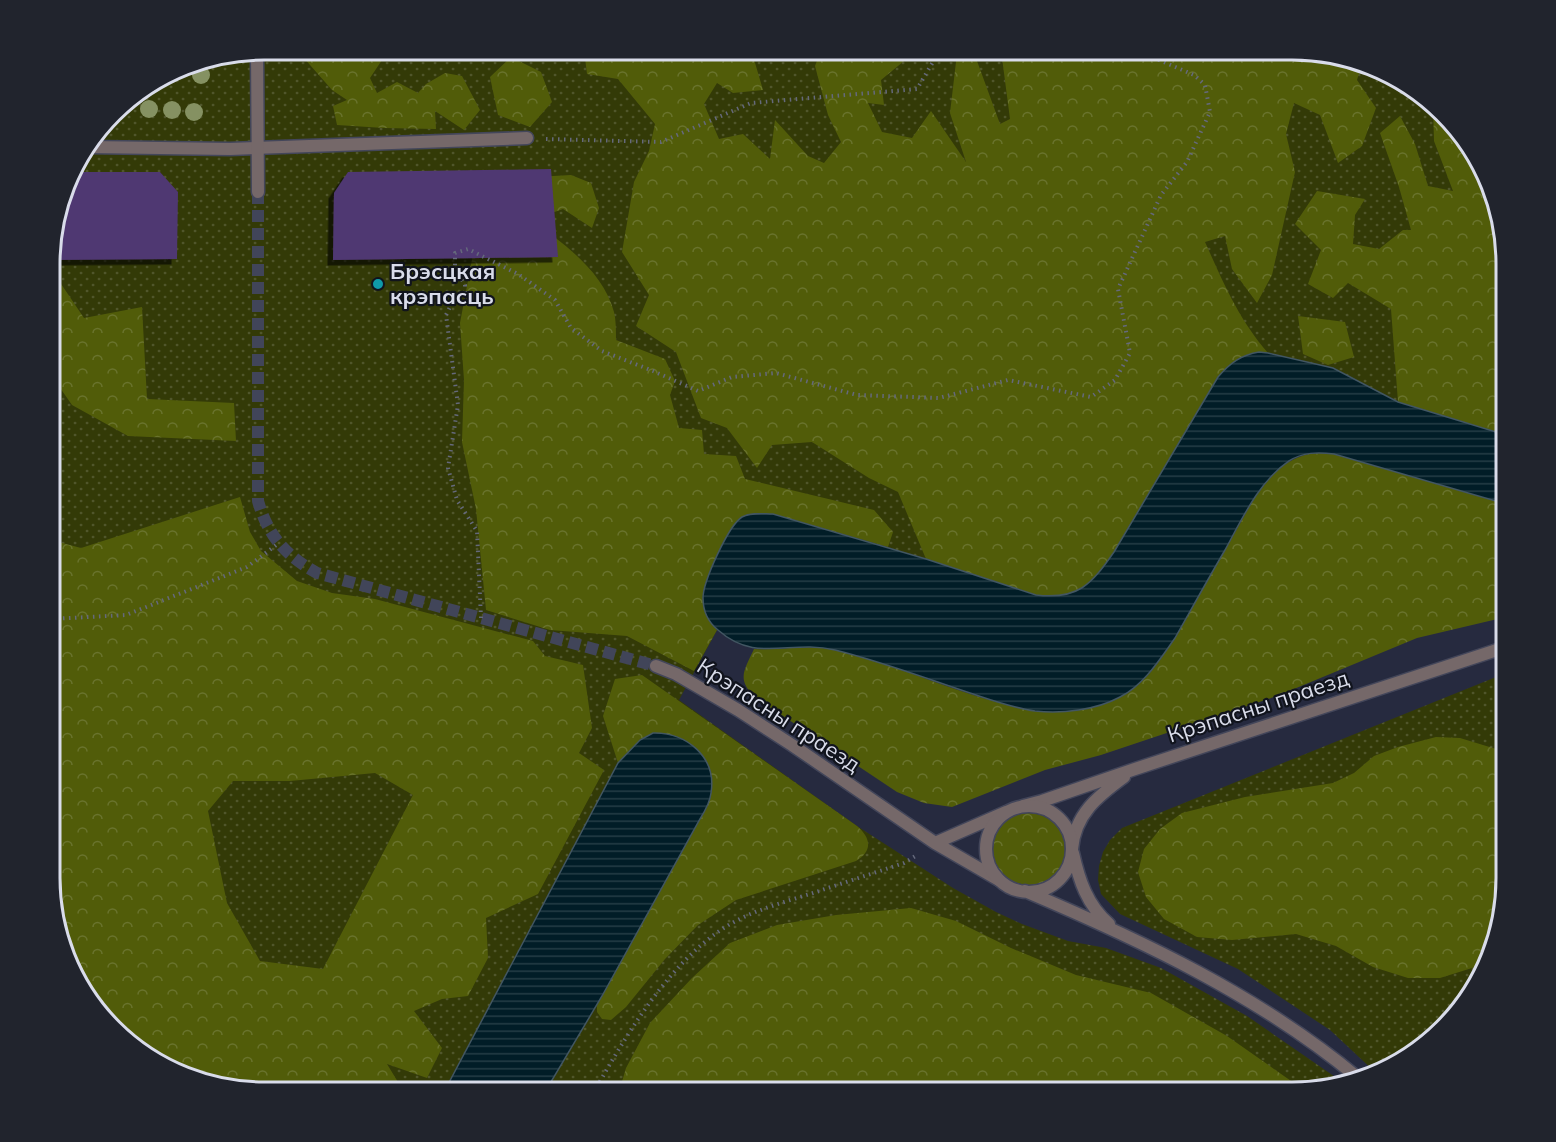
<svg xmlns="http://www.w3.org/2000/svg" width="1556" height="1142" font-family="Mulish,sans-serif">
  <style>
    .green { fill: url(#green-dots) }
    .forest { fill: url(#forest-crowns); fill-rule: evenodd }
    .water { fill: url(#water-rules); stroke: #425662; stroke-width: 1.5 }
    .building { fill: #4f3772; filter: url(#shadow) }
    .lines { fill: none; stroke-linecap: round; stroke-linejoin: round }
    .minor-tunnel { stroke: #414559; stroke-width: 12; stroke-dasharray: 12 6; stroke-linecap: butt }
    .service-casing { stroke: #43465a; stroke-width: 15 }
    .minor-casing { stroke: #43465a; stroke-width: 15 }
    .tertiary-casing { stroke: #43465a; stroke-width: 15 }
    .path { stroke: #65697c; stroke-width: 4; stroke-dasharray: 1.5 4.5; stroke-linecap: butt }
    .service { stroke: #756869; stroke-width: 12 }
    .minor { stroke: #756869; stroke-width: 12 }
    .tertiary { stroke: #756869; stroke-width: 12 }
    .tree { fill: #859162 }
    .culture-dot { fill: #0f9aa8; stroke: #11141d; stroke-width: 2 }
    .labels { text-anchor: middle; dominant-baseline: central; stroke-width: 4.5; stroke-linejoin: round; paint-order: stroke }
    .poi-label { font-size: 22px; font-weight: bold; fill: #d9dcea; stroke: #11141d; text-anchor: start }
    .street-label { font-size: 22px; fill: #d9dcea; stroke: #11141d }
    .rim { fill: none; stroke: #d9dcea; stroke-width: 3 }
  </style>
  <defs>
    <pattern id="green-dots" width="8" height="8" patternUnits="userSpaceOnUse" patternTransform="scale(1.5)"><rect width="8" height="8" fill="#333a07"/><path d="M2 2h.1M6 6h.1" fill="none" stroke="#50562b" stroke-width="1.8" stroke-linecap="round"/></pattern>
    <pattern id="forest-crowns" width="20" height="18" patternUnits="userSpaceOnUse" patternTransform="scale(1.5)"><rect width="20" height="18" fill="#515c09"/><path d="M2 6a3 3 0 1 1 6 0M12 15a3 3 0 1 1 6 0" fill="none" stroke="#69732d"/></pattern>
    <pattern id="water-rules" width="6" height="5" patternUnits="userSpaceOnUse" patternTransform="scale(1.5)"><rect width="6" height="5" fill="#011d27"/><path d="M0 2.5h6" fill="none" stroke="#253d46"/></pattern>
    <filter id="shadow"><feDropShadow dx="-5.5" dy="5.5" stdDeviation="0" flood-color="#0009"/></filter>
  </defs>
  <rect width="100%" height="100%" fill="#262a3f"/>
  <path class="green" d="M264 50H1305L1374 66 1423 94 1484 169 1506 251V435L1398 402 1333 368 1268 353 1114 552 710 621 717 630 679 700 857 826 953 888 996 912 1022 924 1068 941 1106 948 1161 968 1247 1016 1341 1081 1292 1092H251L182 1076 133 1048 78 985 51 905V237L72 169 122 103 182 66Z
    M1506 673V891L1490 960 1462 1009 1386 1070 1376 1073 1330 1030 1238 969 1120 914 1101 894 1098 880 1099 866 1103 852 1110 840 1122 828Z"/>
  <path class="forest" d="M305 50H385L386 54 370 78 377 93 397 82 418 93 426 84 445 73 462 76 480 110 464 130 435 111 436 129 384 128 337 125 333 106 347 100 332 90 303 57Z
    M584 50H760L753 56 763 90 733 93 717 83 704 104 719 139 743 134 770 159 775 120 808 156 824 163 841 142 828 115 815 66 821 50H898L904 61 881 80 884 105 868 103 882 132 912 138 931 111 966 162 950 113 956 62 955 50H973L1000 124 1010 119 1001 50H1305L1362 63 1357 80 1376 108 1362 146 1338 163 1320 115 1294 103 1286 134 1295 172 1272 275 1257 303 1232 269 1225 236 1205 242C1224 284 1238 318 1268 353L1259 352 1218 377 1114 552C1091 585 1079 600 1036 595L926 559 898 492 869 478 812 442 772 445 757 468 727 428 701 418 676 352 636 326 649 295 622 252 634 182 649 151 655 124 618 79 587 74Z
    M511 57 541 72 552 102 530 127 498 115 490 77Z
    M1433 107 1484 169 1485 173 1480 176 1489 186 1506 251V435L1398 402 1391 309 1348 283 1333 298 1308 284 1321 250 1295 224 1317 191 1365 199 1355 215 1353 244 1379 249 1403 230H1411L1399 187 1380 133 1400 116 1415 144 1428 186 1453 191 1434 141Z
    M571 175 591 183 599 208 592 228 563 209 532 220C564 244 603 271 614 312 616 320 616 331 616 340L665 359 675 381 670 395 679 428 702 430 704 454 736 456 745 479 874 510 893 532 888 547 773 514 710 621 717 630 694 671 627 636 550 630 486 610 476 509 462 442 464 380 460 323 474 249 536 177Z
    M51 269 84 318 142 307 147 399 234 403 236 441 128 436 72 405 51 375Z
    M1298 316 1345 322 1354 357 1328 365 1303 354Z
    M1320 452 1334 454 1506 504V617L1417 638 1277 696 1101 755 1045 770 952 807 924 803 897 792 756 698C736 680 744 671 754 649 780 651 803 644 830 649 922 665 1058 757 1141 682 1161 664 1181 627 1195 603 1214 569 1234 535 1253 500 1272 474 1286 456 1320 452Z
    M240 497 250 532 261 551 297 581 332 593 375 599 533 641 545 656 583 665 592 728 579 753 604 770 538 894 486 918 488 958 468 996 442 999 414 1011 442 1048 427 1078 387 1064 404 1092H251L182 1076 133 1048 78 985 51 905V540L81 548ZM375 773 413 795 323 969 260 961 227 903 208 811 233 781H290Z
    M642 675 857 826C871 838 873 851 856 861L736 900 698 925 665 959 626 1007 611 1020 602 1019 597 1012V1004L707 807 629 751 618 763 603 716 615 679Z
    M1436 737 1460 738 1506 752V891L1488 963 1440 978H1408L1373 967 1336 946 1296 934 1232 940 1197 937 1164 919 1146 897 1138 872 1144 849 1160 829 1182 813 1245 797 1333 783 1354 773 1374 756 1398 747Z
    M993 849a36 36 0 1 1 72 0a36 36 0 1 1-72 0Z
    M911 908 956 921 1011 948 1076 975 1151 993 1227 1036 1304 1090 1292 1092H619L626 1068 650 1023 692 978 730 943 777 925 836 915Z"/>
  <path class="water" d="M1259 352 1268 353 1333 368 1398 402 1506 435V504L1334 454C1318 452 1303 452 1289 461 1259 481 1242 519 1225 550 1208 579 1192 608 1175 638 1160 659 1144 685 1120 697 1096 710 1062 714 1035 711 1013 708 991 700 970 693 925 678 880 661 835 650 790 639 756 664 718 630 708 622 703 610 703 598 703 582 728 526 742 517 752 512 763 514 773 514L926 559 1036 595C1078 600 1091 585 1114 552L1218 377C1230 363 1241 355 1259 352Z
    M653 733C686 732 717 757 711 793 710 802 705 811 700 819L602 996 545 1092H444L618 763 640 740Z"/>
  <path class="building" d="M551 169 558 257 333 260 334 193 348 172Z
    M71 172H160L178 192 177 259 51 260V237Z"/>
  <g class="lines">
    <path class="minor-tunnel" d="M258 192V501C268 536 286 556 317 573L656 666"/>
    <g class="service-casing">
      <path id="service" d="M89 147 230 149 527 138"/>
    </g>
    <g class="minor-casing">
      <path id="minor" d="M257 51 258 192
        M656 666 676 674 738 710 792 745 935 843 999 880
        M1023 806 1042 801 1135 769 1506 647
        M935 843 1006 812
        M1072 849C1075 814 1098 796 1124 777"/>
    </g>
    <g class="tertiary-casing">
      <path id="tertiary" d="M986 849a43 43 0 1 1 86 0a43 43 0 1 1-86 0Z
        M1073 853C1079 880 1087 905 1109 924
        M1025 891C1143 941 1259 996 1357 1077"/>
    </g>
    <path class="path" d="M546 139 661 142 751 103 917 89 940 50
      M481 618 477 531 457 500 448 468 458 405 446 315 453 301 465 292V285L455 268V253L468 249 518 274 555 300 571 328 602 351 653 371 698 391 732 377 776 373 857 395 939 398 1008 380 1091 397 1115 380 1130 353 1118 289 1161 195 1187 162 1210 112 1205 85 1194 75 1159 60 1151 50
      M51 619 126 615 247 567 279 543
      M594 1092C626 1035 670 961 727 926 753 910 785 902 813 893 843 883 874 873 904 863L917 855"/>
    <use href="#service" class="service"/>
    <use href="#minor" class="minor"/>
    <use href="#tertiary" class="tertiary"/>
  </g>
  <g class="tree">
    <circle cx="201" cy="75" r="9"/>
    <circle cx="149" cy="109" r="9"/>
    <circle cx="172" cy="110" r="9"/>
    <circle cx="194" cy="112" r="9"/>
  </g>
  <circle class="culture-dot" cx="378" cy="284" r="6"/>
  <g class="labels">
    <g class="poi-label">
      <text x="390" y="271">Брэсцкая<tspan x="390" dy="25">крэпасць</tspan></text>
    </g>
    <g class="street-label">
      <text transform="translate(1258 706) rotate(-18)">Крэпасны праезд</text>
      <text transform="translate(779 715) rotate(33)">Крэпасны праезд</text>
    </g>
  </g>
  <path d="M0 0H1556V1142H0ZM264 60H1292A204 204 0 0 1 1496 264V878A204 204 0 0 1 1292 1082H264A204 204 0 0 1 60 878V264A204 204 0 0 1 264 60Z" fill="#21242d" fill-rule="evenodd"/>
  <path class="rim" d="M264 60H1292A204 204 0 0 1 1496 264V878A204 204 0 0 1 1292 1082H264A204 204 0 0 1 60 878V264A204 204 0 0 1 264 60Z"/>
</svg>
